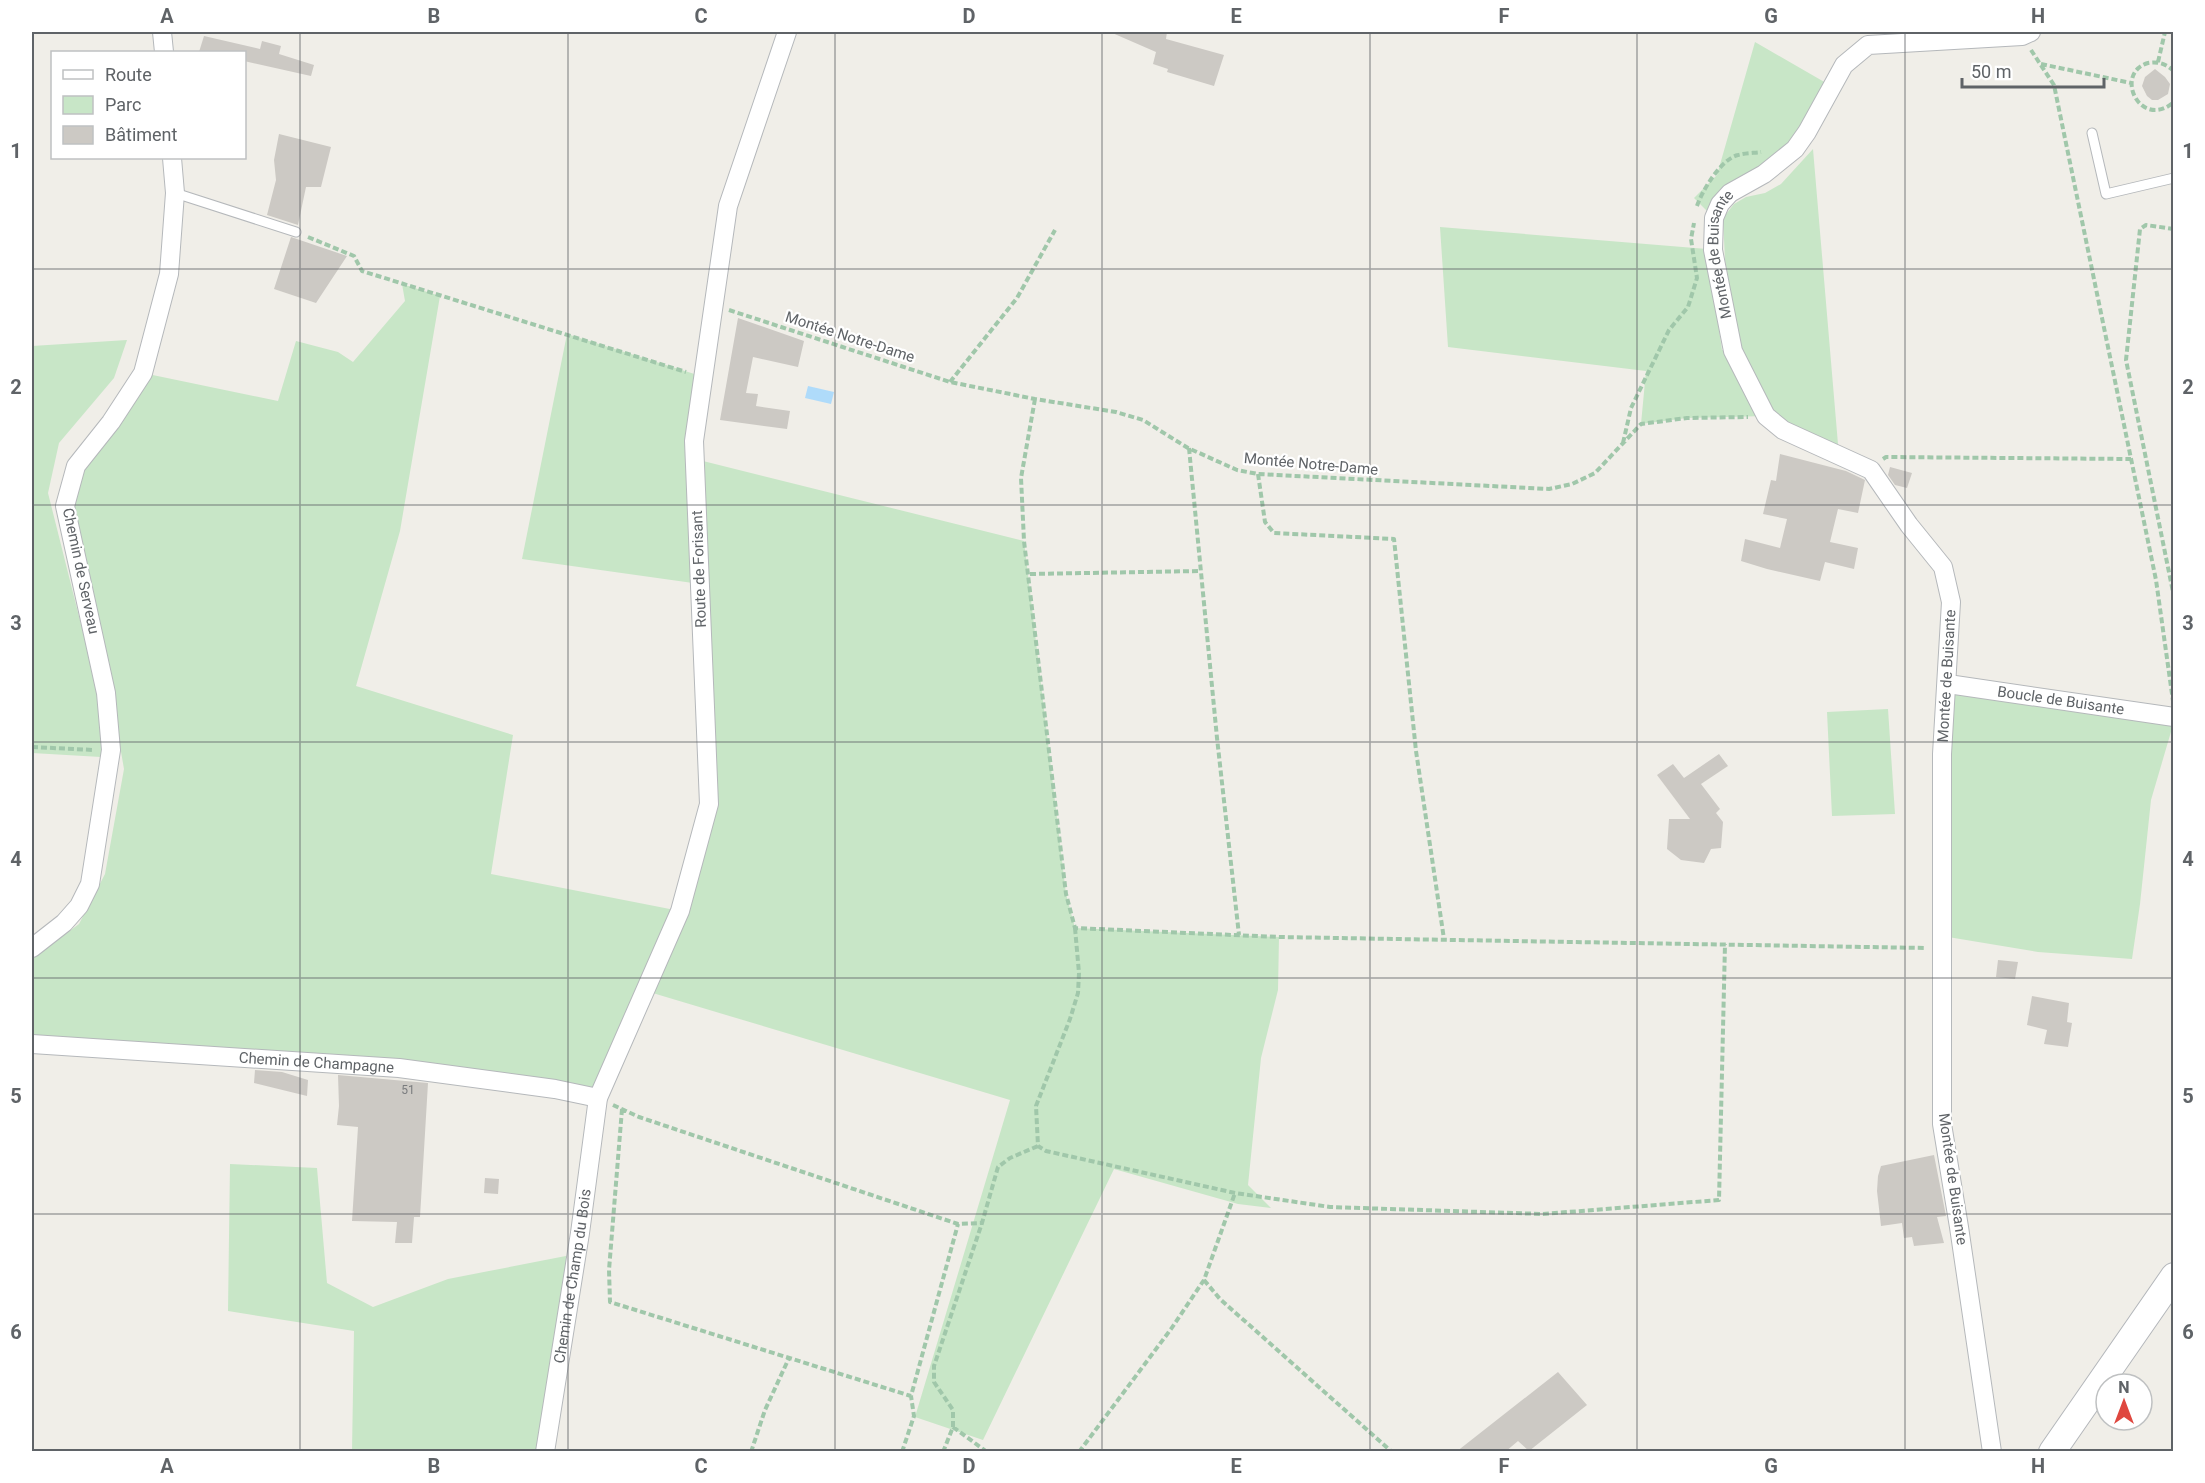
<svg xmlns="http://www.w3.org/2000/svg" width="2205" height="1483" font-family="Roboto,sans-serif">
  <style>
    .green { fill: #c8e6c7 }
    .water { fill: #afdbfa }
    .building { fill: #ccc9c4 }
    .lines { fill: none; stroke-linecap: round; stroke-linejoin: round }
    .lane-casing { stroke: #b5b8bb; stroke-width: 11 }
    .street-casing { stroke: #b5b8bb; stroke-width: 20 }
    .secondary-casing { stroke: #b4b7bb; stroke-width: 28 }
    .path { stroke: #a0c7aa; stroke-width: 4; stroke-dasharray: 6 3; stroke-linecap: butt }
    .lane { stroke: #fff; stroke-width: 9 }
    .street { stroke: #fff; stroke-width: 18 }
    .secondary { stroke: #fff; stroke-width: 26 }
    .grid { fill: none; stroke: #5f6367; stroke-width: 1.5; stroke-opacity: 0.55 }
    .labels { text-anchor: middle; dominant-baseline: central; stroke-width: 4.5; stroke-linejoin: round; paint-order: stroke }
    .number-label { font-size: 12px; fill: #7a7c7e }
    .street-label { font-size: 15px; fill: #5f6367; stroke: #fff }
    .neatline { fill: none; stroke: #5f6367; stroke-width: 2 }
    .grid-label { font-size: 20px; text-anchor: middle; font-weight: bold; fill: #5f6367 }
  </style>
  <rect width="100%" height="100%" fill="#f0eee8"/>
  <path class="green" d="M1755 42 1833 87 1807 132 1714 218 1694 198 1717 175Z
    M1813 149 1839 456 1766 416 1687 418 1641 424 1646 371 1448 347 1440 227 1707 249 1722 350 1740 351 1725 260 1723 218 1734 204 1746 197 1765 193 1781 184Z
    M402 284 440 296 400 531 356 686 513 735 491 874 680 911 709 805 700 584 522 559 567 334 704 377 695 459 1024 541 1066 894 1075 928 1279 937 1278 990 1261 1058 1248 1185 1271 1208 1238 1204 1114 1169 983 1440 915 1417 1010 1100 646 991 598 1098 555 1089 32 1041V959L79 924 105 874 124 769 111 694 65 506 76 466 143 373 278 401 296 341 338 352 353 362 405 301Z
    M127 340 114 378 59 443 48 493 104 716 101 757 32 753V346Z
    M1948 684 2173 725 2151 800 2140 904 2132 959 2038 952 1942 936Z
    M1888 709 1895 814 1832 816 1827 712Z
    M230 1164 317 1168 327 1283 373 1307 448 1279 576 1254 545 1451H352L354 1331 228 1311Z"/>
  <path class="water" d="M808 386 834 392 831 404 805 398Z"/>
  <path class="building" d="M1110 32H1167L1166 39 1224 55 1214 86 1167 72 1168 69 1153 64 1156 52Z
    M204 36 260 49 262 41 281 46 279 54 314 65 311 76 244 61V52H199Z
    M2155 69 2165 77 2170 84 2168 94 2158 100H2152L2147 96 2142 86 2145 77Z
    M279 134 331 147 321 187H306L298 225 267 215 276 180 274 160Z
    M291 237 347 256 316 303 274 289Z
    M738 318 804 341 798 367 753 357 746 393 758 394 756 406 790 411 787 429 720 420Z
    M1780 454 1846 471 1865 480 1858 513 1838 509 1830 542 1858 548 1854 569 1825 562 1820 581 1767 569 1741 561 1745 539 1780 548 1787 519 1763 514 1771 480 1776 481Z
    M1890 467 1912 473 1907 488 1895 485 1888 475Z
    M1719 754 1728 766 1701 784 1720 809 1716 813 1723 822 1721 848 1711 849 1704 863 1681 860 1667 849 1669 819H1690L1657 775 1673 764 1684 778Z
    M1998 960 2018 962 2015 979 1996 977Z
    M2032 996 2069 1003 2067 1022 2072 1023 2068 1047 2044 1044 2047 1030 2027 1025Z
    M255 1070 282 1072 308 1080 307 1096 254 1083Z
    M338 1075 428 1083 420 1217H414L412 1243H395L397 1222 352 1221 358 1127 337 1125 339 1106Z
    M1934 1155 1946 1216 1937 1217 1944 1243 1914 1246 1912 1237 1904 1238 1902 1223 1881 1226 1877 1191 1878 1176 1881 1166Z
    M485 1178 499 1179 498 1194 484 1193Z
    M1558 1372 1587 1405 1529 1451 1518 1441 1505 1452H1456Z"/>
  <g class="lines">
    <g class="lane-casing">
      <path id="lane" d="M2092 133 2106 194 2174 178
        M175 193 296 232"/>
    </g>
    <g class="street-casing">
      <g id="street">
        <path d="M162 32 164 52"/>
        <path id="s1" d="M1948 684 2174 717"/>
        <path d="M32 948 64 923 79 906 90 884 111 750 106 693 65 506 76 466 111 422 143 373 169 274 175 193 172 158"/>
        <path id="s2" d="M32 1044 399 1068 555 1089 598 1098"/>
        <path id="s3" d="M545 1452 580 1233 598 1098 680 911 709 804 694 441 728 206 787 32"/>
        <path id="s4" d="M1992 1452 1959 1227 1942 1124V754L1951 602 1943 567 1909 525 1871 470 1783 430 1766 416 1733 351 1713 250 1714 218 1720 204 1730 193 1764 174 1795 149 1807 132 1844 65 1868 45 2022 36 2031 32"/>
      </g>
    </g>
    <g class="secondary-casing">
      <path id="secondary" d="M2052 1452 2174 1276"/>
    </g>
    <path class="path" d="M2031 50 2054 85 2156 580 2173 701
      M2158 62 2165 32
      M2041 64 2131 83
      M2174 71C2166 64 2158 61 2148 63 2113 73 2140 131 2174 102
      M1697 206C1702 191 1721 159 1738 155 1745 153 1754 153 1761 152
      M2174 229 2146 225 2140 229 2126 360 2174 597
      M308 237 354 256 362 271 686 372
      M729 310 950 382 1035 399 1116 412 1143 420 1188 448 1237 470 1258 474 1549 489 1572 484 1595 473 1641 424 1687 418 1748 417
      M950 382 1017 298 1055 230
      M1035 399 1021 478 1024 541 1066 894 1075 928 1279 937 1926 948
      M1623 443 1631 408 1669 330 1688 307 1697 278 1691 239 1694 223
      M1189 448 1217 738 1239 935
      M1883 459 1886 457 2131 459
      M1258 474 1265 522 1274 533 1394 539 1416 751 1444 939
      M1030 574 1200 571
      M32 747 94 750
      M1075 928 1079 973 1078 993 1070 1019 1036 1106 1038 1146 1046 1151 1235 1193 1330 1207 1543 1214 1719 1200 1725 944
      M613 1105 639 1117 958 1224 982 1223
      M622 1109 609 1270 610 1302 911 1396 958 1224
      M1204 1280 1220 1299 1392 1452
      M953 1427 987 1452
      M751 1452 765 1410 789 1358
      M902 1452 914 1416 911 1396
      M943 1452 953 1427V1410L934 1382V1366L982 1223 998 1167 1010 1158 1038 1146
      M1079 1452 1171 1329 1204 1280 1235 1193"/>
    <use href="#lane" class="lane"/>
    <use href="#street" class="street"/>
    <use href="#secondary" class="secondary"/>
  </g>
  <path class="grid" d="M300 32V1452M568 32V1452M835 32V1452M1102 32V1452M1370 32V1452M1637 32V1452M1905 32V1452M32 269H2174M32 505H2174M32 742H2174M32 978H2174M32 1214H2174"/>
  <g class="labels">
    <g class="number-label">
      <text x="408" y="1090">51</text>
    </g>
    <g class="street-label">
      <text stroke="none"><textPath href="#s4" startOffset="1302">Montée de Buisante</textPath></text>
      <text transform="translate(850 337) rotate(18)">Montée Notre-Dame</text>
      <text transform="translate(1311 464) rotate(5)">Montée Notre-Dame</text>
      <text transform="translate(699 569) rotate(-92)">Route de Forisant</text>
      <text transform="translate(81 571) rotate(78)">Chemin de Serveau</text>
      <text stroke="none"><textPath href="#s4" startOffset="780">Montée de Buisante</textPath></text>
      <text stroke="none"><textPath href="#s1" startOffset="114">Boucle de Buisante</textPath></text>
      <text stroke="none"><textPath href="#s2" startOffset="285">Chemin de Champagne</textPath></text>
      <text transform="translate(1953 1179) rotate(82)">Montée de Buisante</text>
      <text stroke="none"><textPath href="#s3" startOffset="178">Chemin de Champ du Bois</textPath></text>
    </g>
  </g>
  <rect width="2205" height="1483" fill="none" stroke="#ffffff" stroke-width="66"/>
  <rect x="51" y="51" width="195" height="108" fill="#ffffff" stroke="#bfc1c2" stroke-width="1.5"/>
  <rect x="63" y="70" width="30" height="9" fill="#ffffff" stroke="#bfc1c2" stroke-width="1.5"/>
  <text x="105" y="81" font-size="18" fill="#5f6367">Route</text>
  <rect x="63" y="96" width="30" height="18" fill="#c8e6c7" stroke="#bfc1c2" stroke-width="1.5"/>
  <text x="105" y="111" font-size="18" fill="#5f6367">Parc</text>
  <rect x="63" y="126" width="30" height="18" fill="#ccc9c4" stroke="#bfc1c2" stroke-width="1.5"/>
  <text x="105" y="141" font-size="18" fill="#5f6367">Bâtiment</text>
  <g transform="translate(2124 1402)"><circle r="28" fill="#ffffff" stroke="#bfc1c2" stroke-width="1.5"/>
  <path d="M0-4.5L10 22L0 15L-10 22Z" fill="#df473f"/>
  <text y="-9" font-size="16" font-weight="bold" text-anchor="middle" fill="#5f6367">N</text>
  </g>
  <path d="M1962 78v9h142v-9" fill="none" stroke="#5f6367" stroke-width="3"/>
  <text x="1971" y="78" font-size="18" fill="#5f6367" stroke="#ffffff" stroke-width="4.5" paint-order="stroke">50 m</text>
  <rect x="33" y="33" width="2139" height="1417" class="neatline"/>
  <g class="grid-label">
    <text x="167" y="23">A</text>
    <text x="434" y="23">B</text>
    <text x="701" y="23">C</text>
    <text x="969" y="23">D</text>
    <text x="1236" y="23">E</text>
    <text x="1504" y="23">F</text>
    <text x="1771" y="23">G</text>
    <text x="2038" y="23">H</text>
    <text x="16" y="158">1</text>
    <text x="2188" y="158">1</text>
    <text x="16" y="394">2</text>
    <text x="2188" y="394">2</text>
    <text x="16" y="630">3</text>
    <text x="2188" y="630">3</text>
    <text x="16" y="866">4</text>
    <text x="2188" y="866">4</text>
    <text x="16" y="1103">5</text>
    <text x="2188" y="1103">5</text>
    <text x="16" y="1339">6</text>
    <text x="2188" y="1339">6</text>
    <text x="167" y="1473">A</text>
    <text x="434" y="1473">B</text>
    <text x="701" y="1473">C</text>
    <text x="969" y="1473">D</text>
    <text x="1236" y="1473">E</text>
    <text x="1504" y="1473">F</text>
    <text x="1771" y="1473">G</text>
    <text x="2038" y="1473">H</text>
  </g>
</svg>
